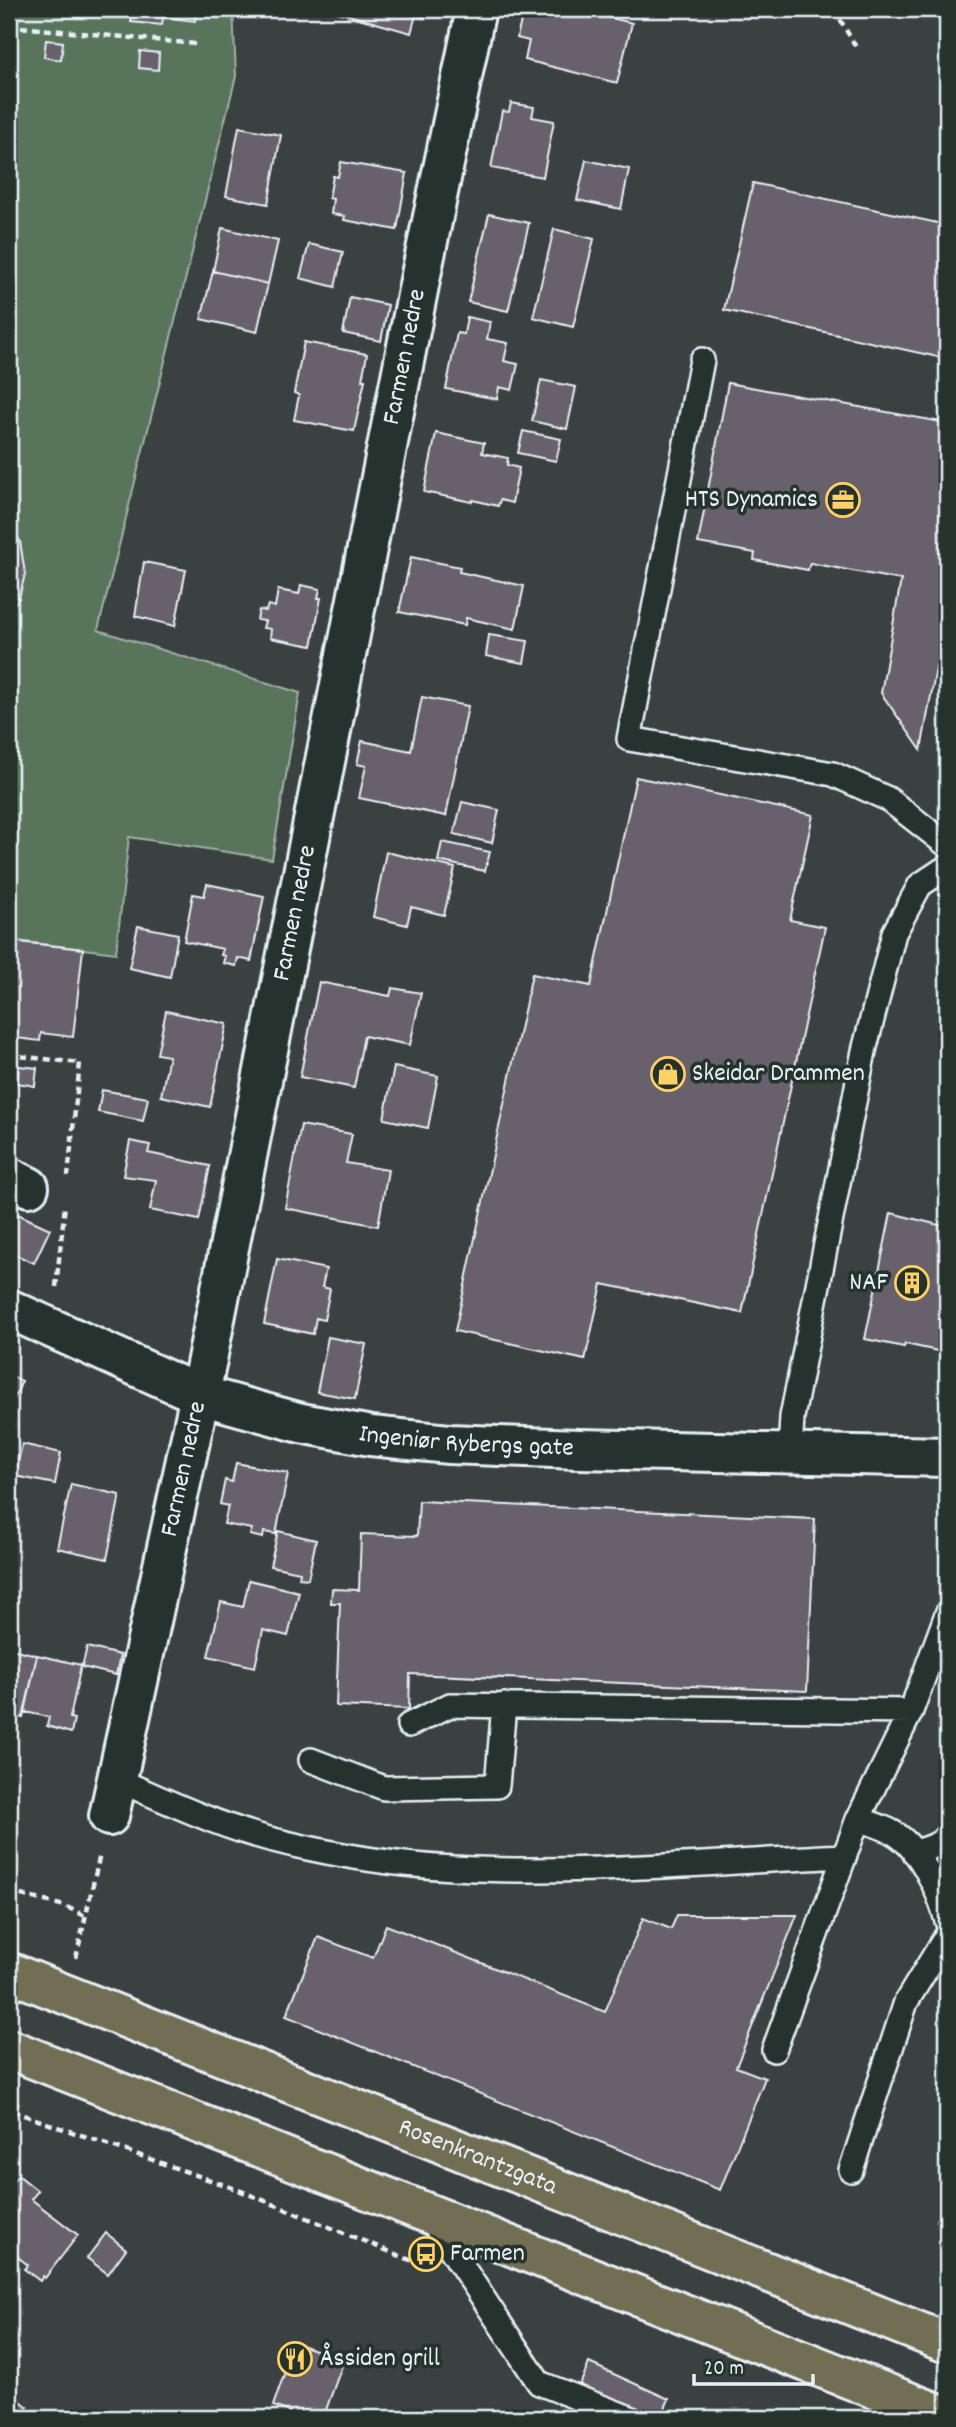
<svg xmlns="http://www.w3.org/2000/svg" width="956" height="2427" font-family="Dekko,sans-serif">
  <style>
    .green { fill: #58745b; stroke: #a0b2aa; stroke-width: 2 }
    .building { fill: #67616b; stroke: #e8f1f8; stroke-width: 2 }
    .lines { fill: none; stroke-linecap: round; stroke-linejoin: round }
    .service-casing { stroke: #e8f1f8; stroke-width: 28 }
    .minor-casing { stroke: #e8f1f8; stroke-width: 44 }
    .primary-casing { stroke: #e8f1f8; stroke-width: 44 }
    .path { stroke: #e8f1f8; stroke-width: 4.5; stroke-dasharray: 7 5; stroke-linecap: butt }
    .service { stroke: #26332d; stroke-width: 23 }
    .minor { stroke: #26332d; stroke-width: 38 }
    .primary { stroke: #726e52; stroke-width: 38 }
    .labels { text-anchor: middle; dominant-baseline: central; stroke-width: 7; stroke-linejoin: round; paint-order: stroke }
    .street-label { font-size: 26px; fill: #e8f1f8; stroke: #26332d }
    .poi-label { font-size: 26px; fill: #e8f1f8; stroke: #26332d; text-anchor: start }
  </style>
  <rect width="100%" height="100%" fill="#3a4140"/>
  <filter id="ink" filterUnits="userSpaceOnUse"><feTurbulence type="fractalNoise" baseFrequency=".0143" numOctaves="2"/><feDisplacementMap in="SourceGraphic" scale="14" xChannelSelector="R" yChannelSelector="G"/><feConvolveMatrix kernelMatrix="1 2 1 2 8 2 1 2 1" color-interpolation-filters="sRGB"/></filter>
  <g filter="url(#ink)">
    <path class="green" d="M9 9H233L236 76 98 630 300 693 272 859 129 837 116 953 9 940Z"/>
    <path class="building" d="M36 9H67L66 14 36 11Z
      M88 9H196L195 21 163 17 162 25 131 22 132 14Z
      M327 9H427L424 18 416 15 411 33Z
      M538 9H575L632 23 617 83 525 60 529 41 517 38 522 16 535 19Z
      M46 40 63 42 61 60 44 57Z
      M140 51 159 53 158 70 139 68Z
      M511 103 534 107 532 117 554 121 543 177 491 168 502 111 509 112Z
      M239 127 281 135 268 204 226 196Z
      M586 160 629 169 621 209 577 200Z
      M341 162 407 173 397 230 344 220 345 216 331 214 333 199 329 198 333 176 338 177Z
      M753 183 947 225V359L724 310Z
      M489 214 529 223 508 311 468 302Z
      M222 228 278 241 268 284 213 271Z
      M554 229 594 239 573 327 533 317Z
      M309 244 343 252 335 287 300 278Z
      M213 271 268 284 257 332 201 319Z
      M350 297 388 305 381 341 343 333Z
      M467 317 490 322 487 339 508 343 504 361 518 364 512 390 499 387 497 399 446 389 457 333 464 334Z
      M304 342 367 354 362 380H365L354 431 294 420 299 395 294 393Z
      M541 380 576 387 567 429 532 421Z
      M728 383 947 423V609L921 750 881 693 901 580 810 563 808 570 754 560 755 553 698 543Z
      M523 431 561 439 556 461 518 453Z
      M436 433 484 443 482 453 508 458 507 465 519 468 512 503 500 500 498 506 473 500 472 502 424 492Z
      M9 524 20 541 25 574 19 598 9 611Z
      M411 557 460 567 459 572 524 586 515 629 466 618 465 625 399 612Z
      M144 562 186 570 175 626 135 616Z
      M301 585 320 589 318 598H321L312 646 270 638 271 629 263 628 265 621 257 620 259 610 266 611 268 605 275 607 278 590 299 594Z
      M489 635 528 641 524 663 486 656Z
      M422 697 468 706 446 816 359 798 366 766 357 764 362 741 411 751Z
      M636 777 813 815 790 920 825 927 742 1313 602 1284 585 1360 455 1331 532 974 591 986Z
      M462 802 499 810 492 843 454 834Z
      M442 842 490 852 485 871 438 861Z
      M386 852 455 868 444 915 411 907 407 925 373 917Z
      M207 884 264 896 251 961 238 958 236 966 223 963 225 956 221 955 223 949 184 941 193 894 204 896Z
      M138 926 178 934 170 977 129 968Z
      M9 941 83 949 73 1037 41 1033 40 1041 9 1037Z
      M319 982 390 996 392 988 421 993 410 1045 364 1036 354 1088 300 1077Z
      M166 1011 227 1024 210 1107 161 1096 169 1056 157 1054Z
      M19 1066 37 1068 35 1086 17 1083Z
      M394 1067 438 1076 428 1128 384 1119Z
      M102 1090 148 1098 143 1121 98 1112Z
      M301 1125 352 1134 346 1163 388 1170 378 1226 285 1208Z
      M130 1141 150 1145 148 1153 210 1166 199 1220 150 1210 156 1180 123 1176Z
      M9 1210 50 1229 34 1263 9 1252Z
      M891 1213 947 1227V1353L905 1344 904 1347 865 1339Z
      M277 1259 326 1269 322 1287 330 1289 324 1320 316 1318 313 1334 264 1324Z
      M328 1337 366 1344 355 1399 317 1392Z
      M9 1375 22 1381 10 1408H9Z
      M22 1444 61 1453 55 1484 15 1476Z
      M236 1463 288 1473 276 1534 264 1532 263 1538 250 1535 252 1529 224 1524 228 1506 220 1504 225 1480 232 1482Z
      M71 1484 120 1495 107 1559 57 1548Z
      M419 1501 815 1519 807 1691 410 1674 409 1709 336 1706 340 1603H331L332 1589 359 1590 361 1534 417 1536Z
      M278 1531 316 1540 308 1579 299 1578 300 1572 270 1566Z
      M249 1580 299 1592 288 1636 263 1630 255 1667 208 1656 221 1602 243 1607Z
      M87 1647 120 1655 116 1675 82 1667Z
      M11 1649 37 1655 23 1718 9 1715V1660Z
      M37 1655 81 1665 70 1718 74 1719 71 1733 47 1726 49 1717 25 1712Z
      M677 1915H797L736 2067 765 2078 720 2190 286 2016 318 1937 373 1958 386 1925 605 2012 643 1918 671 1929Z
      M18 2175 38 2191 31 2199 78 2235 45 2278 43 2276 40 2281 24 2269 28 2265 9 2250V2181L12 2183Z
      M947 2195V2225L937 2221Z
      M106 2233 126 2249 108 2274 87 2258Z
      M295 2343 344 2360 323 2418H287L290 2412 273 2406Z
      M589 2363 669 2399 661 2418H566Z
      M9 2392 28 2407 19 2418H9Z"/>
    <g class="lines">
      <g class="service-casing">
        <path id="service" d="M702 360 629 739 833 774 888 799 947 845
          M790 1453 792 1417 864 1051 894 933 920 885 947 867
          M409 1725 450 1705 911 1711
          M311 1760 384 1788 497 1786 504 1705
          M118 1780C173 1804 227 1830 286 1843 340 1856 398 1865 453 1868 584 1875 715 1862 845 1856
          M858 1819C870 1823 884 1827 894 1833 920 1848 940 1893 947 1921
          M914 1852C926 1849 940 1846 947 1835
          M774 2050 858 1819 911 1711 947 1614
          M851 2170 906 2002 947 1935
          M429 2216 539 2383 630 2418"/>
      </g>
      <g class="minor-casing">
        <g id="minor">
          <path d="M9 1177 29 1187"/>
          <path id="s1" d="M9 1309 200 1395 301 1423 371 1436 449 1444 579 1449 947 1457"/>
          <path id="s2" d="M109 1816 200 1395 422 270 476 9"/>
        </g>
      </g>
      <g class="primary-casing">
        <g id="primary">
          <path id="s3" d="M9 1972 947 2343"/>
          <path d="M9 2049 947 2417"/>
        </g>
      </g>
      <path class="path" d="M834 9 856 47
        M9 26 196 44
        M9 1055 80 1063 68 1176
        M56 1287 65 1205
        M9 1892 65 1906 85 1916
        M76 1958 100 1854
        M12 2111 236 2189 420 2264
        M9 2115 18 2102"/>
      <use href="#service" class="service"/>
      <use href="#minor" class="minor"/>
      <use href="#primary" class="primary"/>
    </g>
  </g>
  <defs>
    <g id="office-ring" transform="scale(1.75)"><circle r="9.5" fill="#26332d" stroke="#ffd166" stroke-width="1.5"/><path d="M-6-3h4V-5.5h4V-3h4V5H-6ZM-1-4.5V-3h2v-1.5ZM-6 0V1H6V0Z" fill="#ffd166"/></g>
    <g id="shop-ring" transform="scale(1.75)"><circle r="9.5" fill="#26332d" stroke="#ffd166" stroke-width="1.5"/><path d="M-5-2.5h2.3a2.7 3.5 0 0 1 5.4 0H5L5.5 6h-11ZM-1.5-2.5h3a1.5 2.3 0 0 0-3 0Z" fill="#ffd166"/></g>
    <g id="building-ring" transform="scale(1.75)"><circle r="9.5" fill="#26332d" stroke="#ffd166" stroke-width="1.5"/><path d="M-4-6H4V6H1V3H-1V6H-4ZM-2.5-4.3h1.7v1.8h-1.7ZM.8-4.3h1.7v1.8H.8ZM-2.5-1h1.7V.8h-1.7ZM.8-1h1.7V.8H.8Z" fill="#ffd166"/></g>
    <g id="bus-ring" transform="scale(1.75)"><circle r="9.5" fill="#26332d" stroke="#ffd166" stroke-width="1.5"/><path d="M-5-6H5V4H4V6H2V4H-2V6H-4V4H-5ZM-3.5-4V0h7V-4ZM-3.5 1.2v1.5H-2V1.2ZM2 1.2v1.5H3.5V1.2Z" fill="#ffd166"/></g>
    <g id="restaurant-ring" transform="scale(1.75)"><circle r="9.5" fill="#26332d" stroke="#ffd166" stroke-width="1.5"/><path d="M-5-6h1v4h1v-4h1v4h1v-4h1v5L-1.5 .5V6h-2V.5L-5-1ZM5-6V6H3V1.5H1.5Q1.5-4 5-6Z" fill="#ffd166"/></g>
  </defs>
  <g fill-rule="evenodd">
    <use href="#office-ring" x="843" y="500"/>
    <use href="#shop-ring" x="668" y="1074"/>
    <use href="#building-ring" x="912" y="1283"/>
    <use href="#bus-ring" x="426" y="2254"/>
    <use href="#restaurant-ring" x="295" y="2359"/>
  </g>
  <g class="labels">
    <g class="street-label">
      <text stroke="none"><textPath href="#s2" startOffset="1489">Farmen nedre</textPath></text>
      <text stroke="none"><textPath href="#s2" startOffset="922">Farmen nedre</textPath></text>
      <text stroke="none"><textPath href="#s1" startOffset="481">Ingeniør Rybergs gate</textPath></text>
      <text stroke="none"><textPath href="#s2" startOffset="355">Farmen nedre</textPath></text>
      <text stroke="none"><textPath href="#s3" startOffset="504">Rosenkrantzgata</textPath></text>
    </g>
    <g class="poi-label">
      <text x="818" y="500" text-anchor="end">HTS Dynamics</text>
      <text x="692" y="1074">Skeidar Drammen</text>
      <text x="888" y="1283" text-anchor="end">NAF</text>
      <text x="450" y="2254">Farmen</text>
      <text x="320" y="2359">Åssiden grill</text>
    </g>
  </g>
  <rect width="956" height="2427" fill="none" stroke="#26332d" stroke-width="35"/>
  <rect x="18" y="18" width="921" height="2392" fill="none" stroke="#e8f1f8" stroke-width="2.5" filter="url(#ink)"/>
  <path d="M694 2374v10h119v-10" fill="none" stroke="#e8f1f8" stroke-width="3.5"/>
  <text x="704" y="2374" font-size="21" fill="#e8f1f8" stroke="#26332d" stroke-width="5" paint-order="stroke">20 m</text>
</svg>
